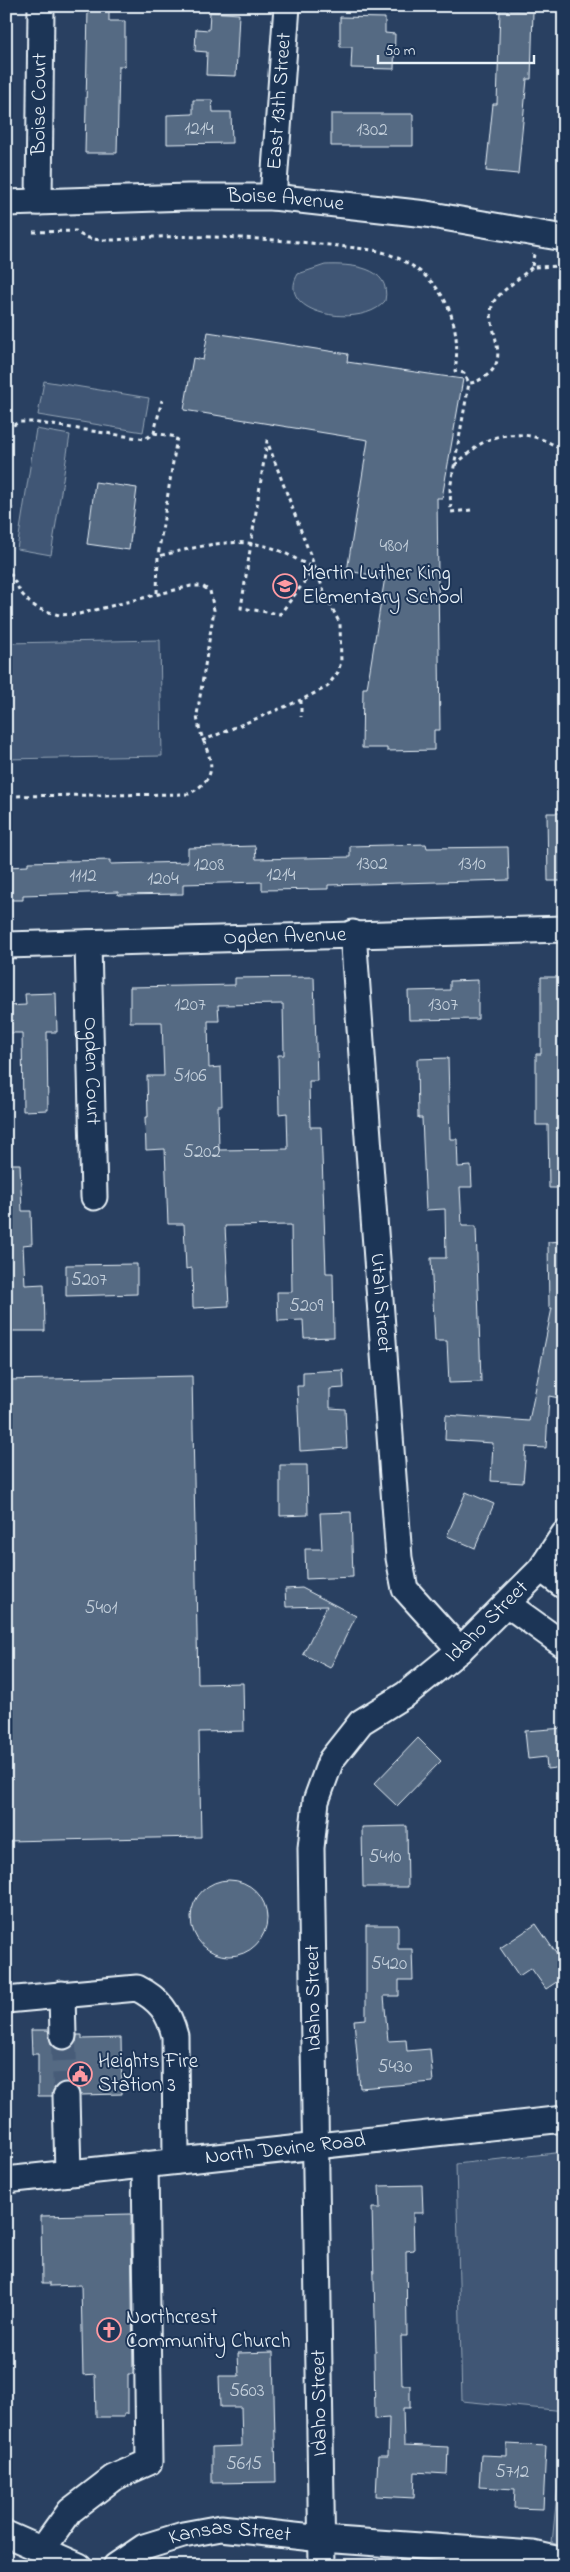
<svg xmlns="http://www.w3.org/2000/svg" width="570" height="2572" font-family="'Indie Flower',sans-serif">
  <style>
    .green { fill: #415774; stroke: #94a4b6 }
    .building { fill: #556a83; stroke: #e8f1f8; fill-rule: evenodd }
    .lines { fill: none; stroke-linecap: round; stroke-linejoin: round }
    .minor-tunnel { stroke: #465b78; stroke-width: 25; stroke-dasharray: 25 12; stroke-linecap: butt }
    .minor-casing { stroke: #e8f1f8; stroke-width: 29 }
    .path { stroke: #e8f1f8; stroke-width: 3; stroke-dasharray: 4 4; stroke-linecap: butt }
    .minor { stroke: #1d3557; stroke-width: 25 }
    .labels { text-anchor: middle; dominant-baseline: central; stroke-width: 4; stroke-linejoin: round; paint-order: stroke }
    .number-label { font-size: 19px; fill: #c3cfdb }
    .street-label { font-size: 21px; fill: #e8f1f8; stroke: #1d3557 }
    .poi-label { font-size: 21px; fill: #e8f1f8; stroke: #1d3557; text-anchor: start }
  </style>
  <rect width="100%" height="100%" fill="#294061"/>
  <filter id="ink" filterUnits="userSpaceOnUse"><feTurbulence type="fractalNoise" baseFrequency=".02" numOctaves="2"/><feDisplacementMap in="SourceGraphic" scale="10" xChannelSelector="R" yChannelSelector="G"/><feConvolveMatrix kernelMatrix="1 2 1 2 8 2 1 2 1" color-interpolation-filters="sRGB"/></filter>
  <g filter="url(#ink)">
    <path class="green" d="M325 265C350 264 392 266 385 301 362 330 274 314 298 274Z
      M44 381 149 398 143 432 38 415Z
      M36 429 70 435 51 555 17 549Z
      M160 640 162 756 6 759V643Z
      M564 2152V2411L462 2401 456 2164Z
      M564 2426V2546L552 2543Z"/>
    <path class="building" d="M88 9 109 10V21H125V66H119L117 153H85Z
      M500 10 533 11 531 79H527L518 174 486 171 493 104H497Z
      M210 12 239 14 236 76 206 75 207 52 195 51 196 29 209 30Z
      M340 17 385 18V33L395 34 394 69 351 68 352 47H340Z
      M193 100H212L213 112H231L232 143 167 144V115L193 114Z
      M331 114H413V146H331Z
      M208 332 348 354 347 362 463 379 442 498H437L440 730H434V750L387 751V748H362L363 688H367L385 577 347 571 368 440 184 410 193 358 203 360Z
      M95 482 137 488 129 550 87 544Z
      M547 813H564V881H548Z
      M426 844 427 848 508 847 509 880 328 885V889L262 890V882L183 884V894L118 895V892L23 895V900H6V867L28 866V862L110 860V864L188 862V848L255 846 256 859 350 857V846Z
      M314 977 317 1081H309L310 1127H321L326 1273H333L334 1337 304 1338 303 1320 278 1321 277 1292H292L291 1225 225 1226 229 1306 193 1308 192 1268 186 1269 184 1224H168L165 1149 146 1150 145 1117H148L147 1076H164L162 1022H130V987L235 985V978ZM283 1004 284 1055H278L279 1114 287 1113 288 1149 219 1150 218 1106H222L221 1067 209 1068 208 1021H219L218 1005Z
      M541 977H560V1003H564V1188H549L548 1125H536V1054H541Z
      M478 980V1019L409 1020 408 991 450 990V981Z
      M56 993 57 1032H47L48 1110 23 1111 22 1033H6V1006L26 1005 25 994Z
      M448 1058 450 1139H457L458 1167 471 1166 472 1187H460L462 1226H476L481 1382 449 1383 447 1341H435L431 1258H446L445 1209 426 1210 422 1118H418L417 1059Z
      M6 1164H20L22 1211H31L32 1244 23 1245 25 1285 44 1284 45 1331H6Z
      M564 1241V1399L549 1396 546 1448 526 1447 523 1483 491 1481 493 1443 445 1440 446 1415 529 1421 552 1308H549L548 1242Z
      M137 1264V1294L66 1296V1265Z
      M343 1370 344 1388 330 1389V1408L345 1409 347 1448 300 1451 297 1386H303V1372Z
      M192 1376 198 1684 243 1683 244 1731 199 1732 201 1837 6 1841V1380Z
      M280 1465H307L308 1515 280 1516Z
      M466 1492 494 1504 475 1548 447 1536Z
      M351 1512 353 1577 306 1579 305 1549H322L320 1513Z
      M302 1588 356 1616 330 1668 303 1654 327 1606 286 1607 285 1589Z
      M564 1728V1767L547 1769 546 1757 528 1759 525 1731Z
      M418 1738 441 1761 397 1806 374 1784Z
      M407 1826 408 1887H363L362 1827Z
      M191 1918a38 38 0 1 1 76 0a38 38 0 1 1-76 0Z
      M536 1924 564 1965V1977L546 1989 531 1968 519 1976 500 1948Z
      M366 1925H398V1949H412L413 1980H399V1996H384L388 2041 406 2040 407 2051 430 2049 433 2082 360 2088 354 2020 366 2019Z
      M31 2030H48L51 2044 63 2050 71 2048 76 2042 77 2035H82V2039L121 2038 122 2094 80 2095 78 2088 66 2082 58 2084 52 2096H38V2054H32Z
      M422 2185 423 2213H413L414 2250 406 2251 407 2336H401L402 2385H410V2408H403L404 2445 448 2447 447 2474 415 2472 414 2498 376 2496 378 2456H388L389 2418 375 2419 374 2352H376L372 2208H380L379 2186Z
      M131 2214 133 2374H128V2414H124V2417H96L95 2374 83 2375 81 2285 50 2286V2283H42L41 2216Z
      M273 2352 276 2482 212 2483V2447L242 2446 241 2407H220L219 2376H239L238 2353Z
      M507 2444 546 2446 543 2509 514 2508 515 2489 479 2487 481 2455 507 2456Z"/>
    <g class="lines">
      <path class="minor-tunnel" d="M63 2036 66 2096"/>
      <g class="minor-casing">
        <g id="minor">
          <path id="s1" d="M273 197 287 6"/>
          <path id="s2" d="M39 202 41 6"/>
          <path id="s3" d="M6 203 188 197H273L426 214 564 238"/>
          <path id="s4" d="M353 933 399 1558 405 1589 460 1650"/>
          <path id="s5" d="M88 943 94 1197"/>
          <path id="s6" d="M6 945 564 929"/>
          <path d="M541 1569 564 1586"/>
          <path d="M507 1604 564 1645"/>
          <path d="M62 1994 63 2036"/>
          <path d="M6 2000 137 1988C159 1999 169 2012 175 2036L176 2161"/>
          <path d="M66 2096 68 2173"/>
          <path id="s7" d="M6 2180 564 2119"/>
          <path d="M6 2534 79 2566"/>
          <path d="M42 2550 70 2511 113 2478 149 2462 145 2164"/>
          <path id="s8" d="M116 2566 144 2547 183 2535 221 2528 322 2539 533 2554 564 2561"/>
          <path id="s9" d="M322 2566 311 1848 316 1801 331 1760 361 1722 406 1694 460 1650 541 1569 564 1534"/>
        </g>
      </g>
      <path class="path" d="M33 232 76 231C91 247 132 237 154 237 229 235 304 241 379 251 436 268 464 312 455 371L464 373 469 383
        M534 254 532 267 564 266
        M6 429 19 422H32L145 439 154 433 162 400
        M154 433 177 437 158 556
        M455 465C463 458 471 451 479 445 505 428 541 433 564 452
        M6 484 12 507 6 529
        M471 510 451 512 450 489 469 383C476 383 481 379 486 376 513 357 484 327 493 303 496 295 524 275 532 267
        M6 566 21 593 29 602 39 609 59 615 79 614 191 586H202L210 591 214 610 197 715C200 751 231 770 189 794L6 796
        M157 593 158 556C195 548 231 536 269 547 285 551 299 562 315 568L280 614 241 608 267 441 325 594 340 624 341 662 338 672 327 687 301 700V717
        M202 741 301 700"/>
      <use href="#minor" class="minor"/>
    </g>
  </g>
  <defs>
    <g id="school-ring" transform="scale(1.25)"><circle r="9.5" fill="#1d3557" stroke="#ff9aa2" stroke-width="1.5"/><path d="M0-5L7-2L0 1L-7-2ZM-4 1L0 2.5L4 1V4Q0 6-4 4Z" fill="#ff9aa2"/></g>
    <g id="civic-ring" transform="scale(1.25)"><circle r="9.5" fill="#1d3557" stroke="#ff9aa2" stroke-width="1.5"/><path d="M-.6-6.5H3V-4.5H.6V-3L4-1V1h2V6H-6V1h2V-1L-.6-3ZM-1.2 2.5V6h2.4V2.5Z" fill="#ff9aa2"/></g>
    <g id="church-ring" transform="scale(1.25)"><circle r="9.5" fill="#1d3557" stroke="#ff9aa2" stroke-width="1.5"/><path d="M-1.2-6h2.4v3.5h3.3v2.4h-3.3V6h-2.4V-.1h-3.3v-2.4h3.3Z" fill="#ff9aa2"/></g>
  </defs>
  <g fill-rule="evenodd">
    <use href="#school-ring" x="285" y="586"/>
    <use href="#civic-ring" x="80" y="2074"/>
    <use href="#church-ring" x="109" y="2330"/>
  </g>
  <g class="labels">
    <g class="number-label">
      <text x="199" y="129">1214</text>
      <text x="372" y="130">1302</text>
      <text x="394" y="546">4801</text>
      <text x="372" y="864">1302</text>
      <text x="472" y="864">1310</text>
      <text x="209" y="865">1208</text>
      <text x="281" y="875">1214</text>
      <text x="83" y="876">1112</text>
      <text x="163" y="879">1204</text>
      <text x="190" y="1005">1207</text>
      <text x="443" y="1005">1307</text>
      <text x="190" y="1076">5106</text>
      <text x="202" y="1152">5202</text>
      <text x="89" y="1280">5207</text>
      <text x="306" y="1306">5209</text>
      <text x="101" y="1608">5401</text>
      <text x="385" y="1857">5410</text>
      <text x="389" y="1964">5420</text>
      <text x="395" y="2067">5430</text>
      <text x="247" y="2391">5603</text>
      <text x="244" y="2464">5615</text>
      <text x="512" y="2472">5712</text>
    </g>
    <g class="street-label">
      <text stroke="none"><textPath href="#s1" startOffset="96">East 13th Street</textPath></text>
      <text stroke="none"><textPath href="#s2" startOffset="98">Boise Court</textPath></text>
      <text stroke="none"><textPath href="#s3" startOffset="280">Boise Avenue</textPath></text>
      <text stroke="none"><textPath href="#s6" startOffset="279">Ogden Avenue</textPath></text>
      <text stroke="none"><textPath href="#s5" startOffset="128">Ogden Court</textPath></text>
      <text stroke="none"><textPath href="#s4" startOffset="371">Utah Street</textPath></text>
      <text stroke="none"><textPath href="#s9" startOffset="1019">Idaho Street</textPath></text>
      <text transform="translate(314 1998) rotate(-91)">Idaho Street</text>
      <text stroke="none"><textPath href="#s7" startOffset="281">North Devine Road</textPath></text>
      <text transform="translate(320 2403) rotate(-91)">Idaho Street</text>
      <text stroke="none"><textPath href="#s8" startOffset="122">Kansas Street</textPath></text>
    </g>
    <g class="poi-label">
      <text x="302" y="574">Martin Luther King<tspan x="302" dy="24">Elementary School</tspan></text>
      <text x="98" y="2062">Heights Fire<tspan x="98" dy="24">Station 3</tspan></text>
      <text x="126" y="2318">Northcrest<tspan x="126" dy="24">Community Church</tspan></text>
    </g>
  </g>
  <rect width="570" height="2572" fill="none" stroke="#1d3557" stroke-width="25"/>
  <rect x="12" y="12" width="545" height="2547" fill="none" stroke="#e8f1f8" stroke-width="2" filter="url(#ink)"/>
  <path d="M378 55v8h156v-8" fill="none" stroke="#e8f1f8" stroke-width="2.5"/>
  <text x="385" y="55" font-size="15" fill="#e8f1f8" stroke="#1d3557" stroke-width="4" paint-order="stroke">50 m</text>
</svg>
